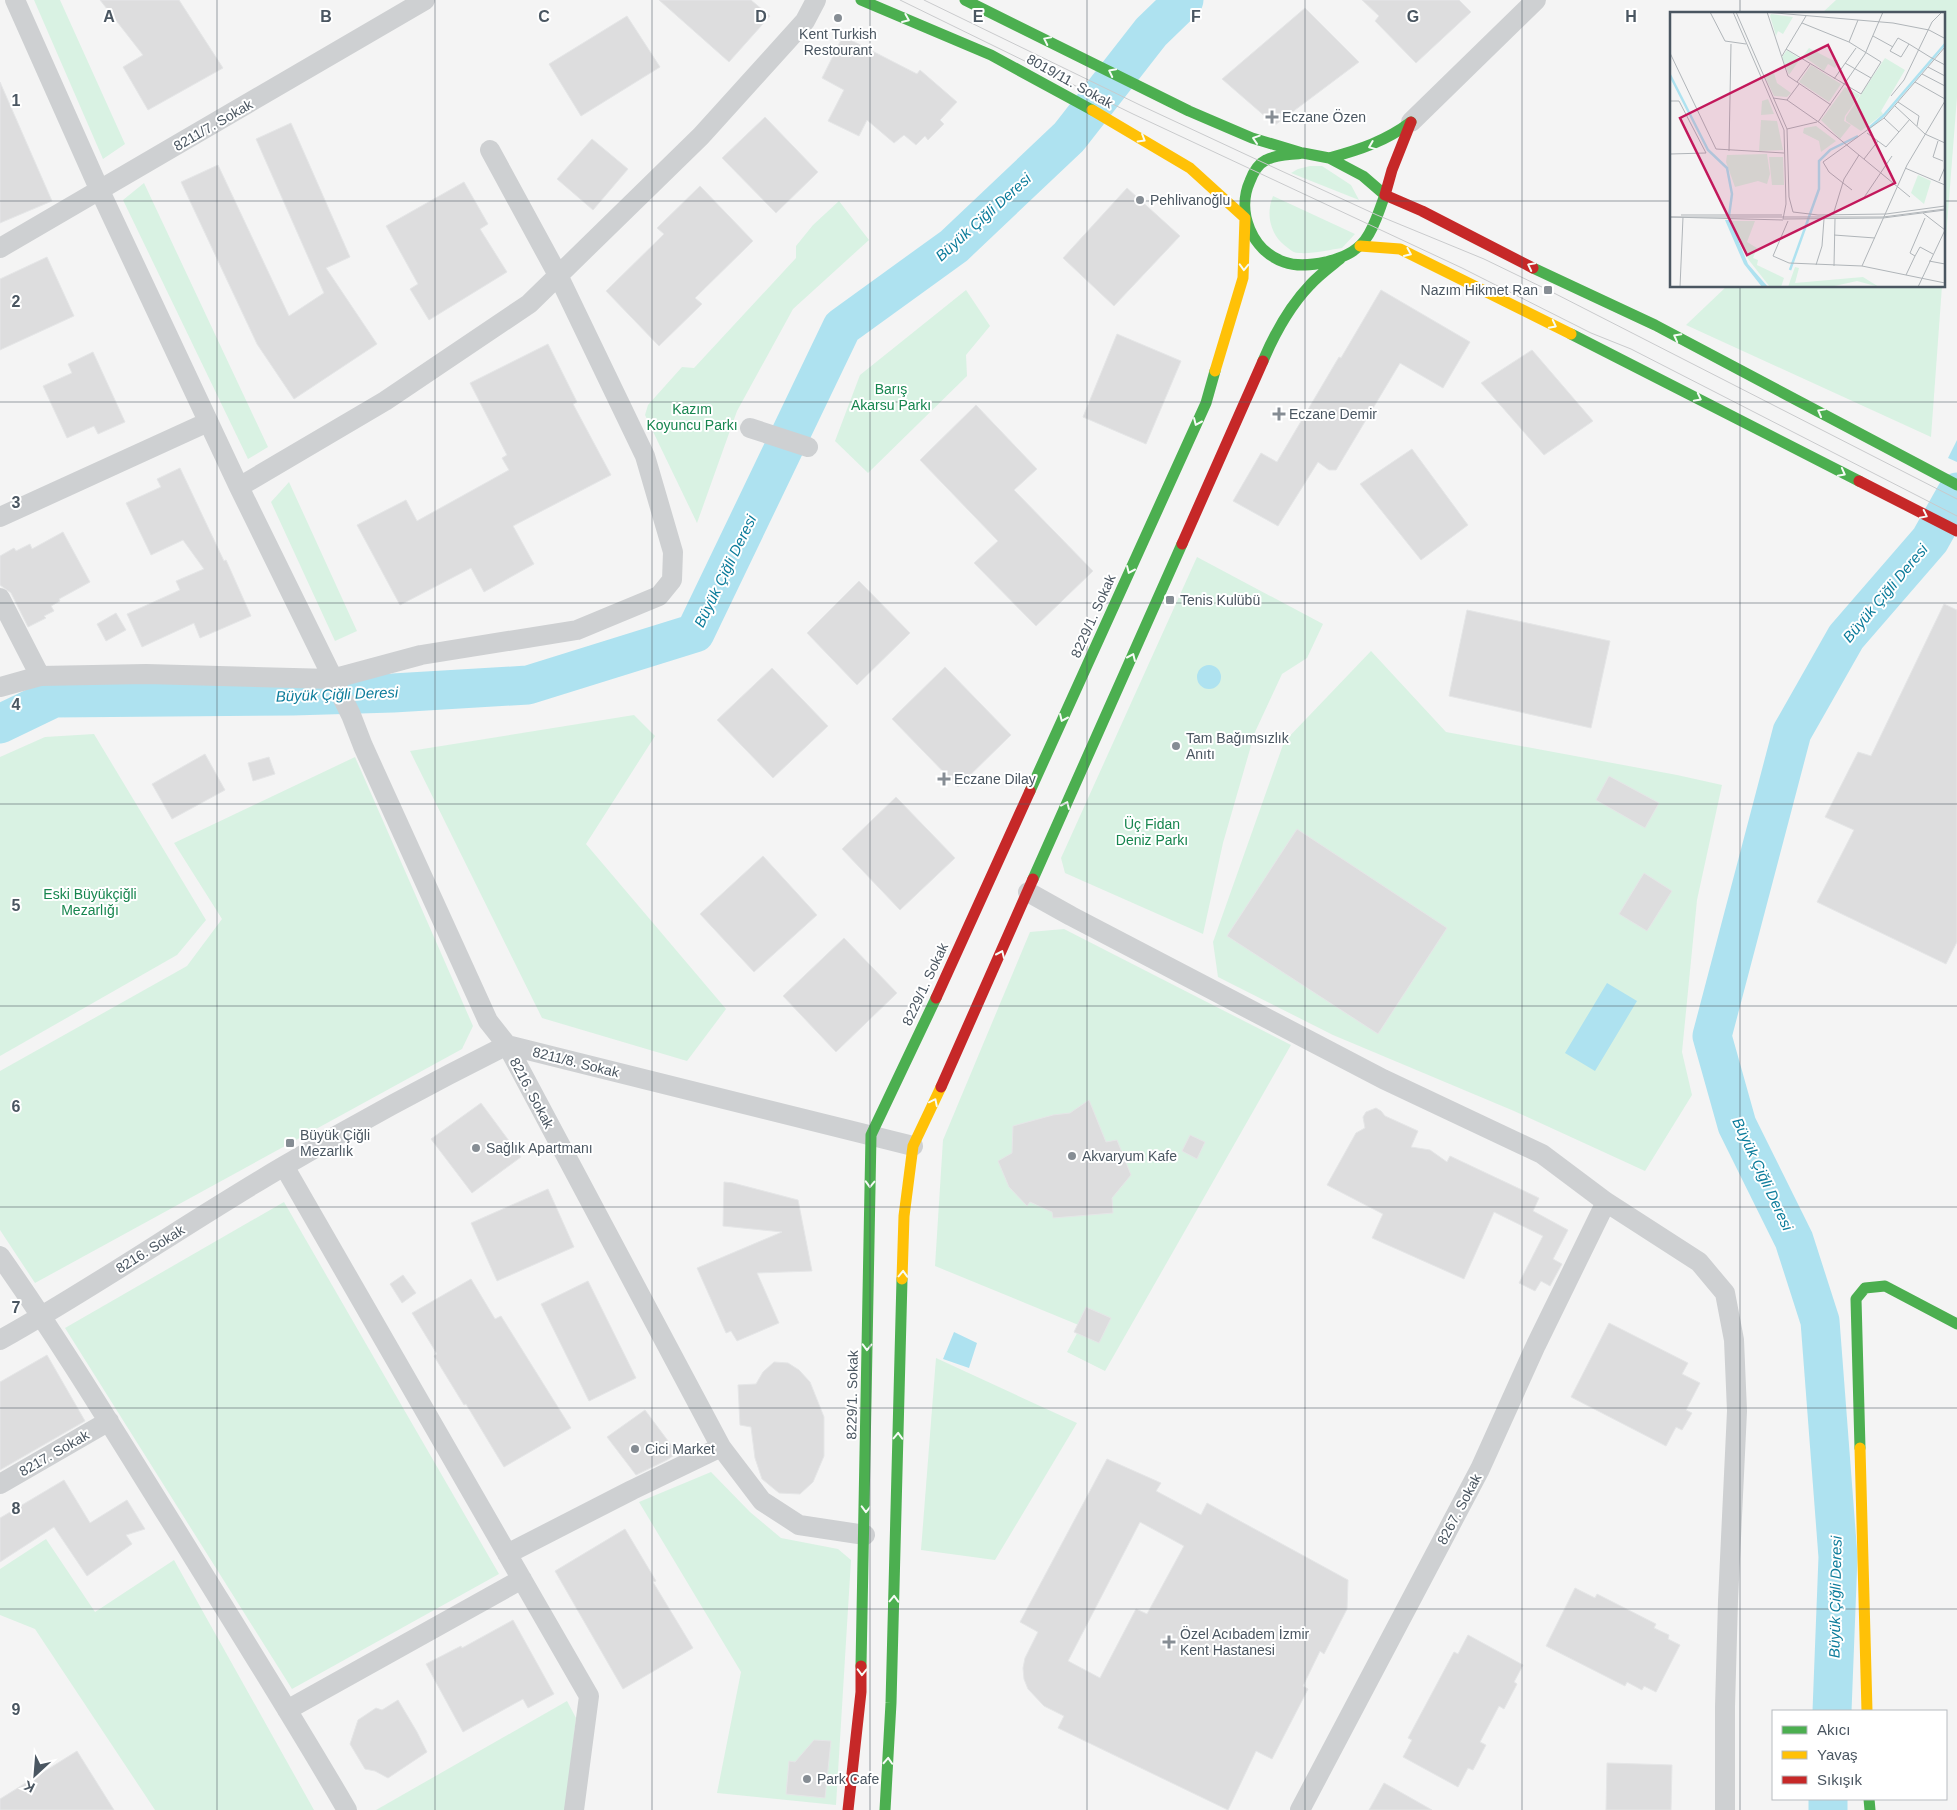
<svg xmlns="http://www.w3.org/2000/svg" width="1957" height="1810" font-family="Helvetica,sans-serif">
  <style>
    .green { fill: #d9f2e3 }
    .water { fill: #aee2f0 }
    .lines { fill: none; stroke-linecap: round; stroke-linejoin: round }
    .river { stroke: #aee2f0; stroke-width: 39 }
    .building { fill: #ddddde; stroke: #e5e6e7; fill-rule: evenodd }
    .street { stroke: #ced0d2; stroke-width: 20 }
    .fast { stroke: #4caf50; stroke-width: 11 }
    .slow { stroke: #ffc107; stroke-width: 11 }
    .jam { stroke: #c62828; stroke-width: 11 }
    .tram { stroke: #c9cacc; stroke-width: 1 }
    .oneway { stroke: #f6fbf6 }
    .grid { fill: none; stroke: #4a5661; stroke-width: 1; stroke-opacity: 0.55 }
    .poi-dot { fill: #868d94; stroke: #fff; stroke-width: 2 }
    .labels { text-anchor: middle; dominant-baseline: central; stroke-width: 4; stroke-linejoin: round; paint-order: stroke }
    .poi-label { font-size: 14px; fill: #4a5661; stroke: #fff; text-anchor: start }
    .street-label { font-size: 14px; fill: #4a5661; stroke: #fff }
    .park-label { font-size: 14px; fill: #17864f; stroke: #fff }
    .water-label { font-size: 15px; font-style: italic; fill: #0c7c9b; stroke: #fff }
    .inset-river { fill: none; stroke: #aee2f0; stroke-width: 2.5 }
    .inset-road { fill: none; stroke: #b0b5b9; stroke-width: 1 }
    .view { fill: #c2185b; fill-opacity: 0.15; stroke: #c2185b; stroke-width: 2.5 }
    .inset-edge { fill: none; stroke: #4a5661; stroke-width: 2.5 }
    .grid-label { font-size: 16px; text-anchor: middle; font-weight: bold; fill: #4a5661; stroke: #fff; stroke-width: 4; stroke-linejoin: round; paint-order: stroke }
  </style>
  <rect width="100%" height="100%" fill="#f4f4f4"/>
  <path class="green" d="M34 0H60L125 144 103 159Z
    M1836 0H1957V97L1943 276V14H1821Z
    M1310 166H1322L1351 185 1359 200 1291 173 1298 169Z
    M144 183 268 447 248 459 123 200Z
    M1273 196 1355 234 1342 248C1328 250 1313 254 1299 253 1295 253 1291 251 1288 248 1271 237 1265 215 1273 196Z
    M839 201 869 240 793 309 737 411 697 523 645 415 648 405 682 367 694 368 796 258V246L813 225Z
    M1727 286H1942L1931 437 1686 325Z
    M966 290 990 326 966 355 967 376 868 473 835 441 860 375Z
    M289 482 357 631 335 641 271 502Z
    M1197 557 1323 624 1307 658 1282 674 1255 732 1223 843 1203 934 1065 873 1061 858Z
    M1371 651 1446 732 1677 775 1722 785 1697 900 1682 1052 1692 1095 1645 1171 1514 1111 1333 1035 1218 977 1213 942 1284 742Z
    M634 715 655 736 586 844 726 1009 687 1061 542 1018 410 751Z
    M94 734 206 920 177 955 0 1056V757L45 737Z
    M355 757 473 1026 462 1049 35 1283 0 1230V1071L187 966 222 919 174 843Z
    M1064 929 1291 1045 1105 1371 1067 1352 1081 1326 935 1266 943 1140 1030 932Z
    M284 1202 499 1574 292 1689 65 1328Z
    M936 1358 1077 1423 995 1560 921 1550Z
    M711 1472 750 1512 781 1538 838 1549 851 1560 836 1805 717 1793 741 1672 639 1502Z
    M46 1539 95 1612 174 1560 314 1810H155L35 1629 0 1615V1569Z
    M567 1701 576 1718 565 1810H376Z"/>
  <path class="water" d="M1957 440V462L1948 458Z
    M1197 677a12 12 0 1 1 24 0a12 12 0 1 1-24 0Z
    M1607 983 1637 1001 1595 1071 1565 1053Z
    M954 1332 977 1343 969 1368 943 1359Z"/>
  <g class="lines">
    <path class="river" d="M0 724 54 698 293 696 393 693 528 685 695 633 842 327 954 246 1069 137 1151 32 1184 0
      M1832 1711 1838 1557 1820 1321 1794 1240 1737 1125 1712 1036 1792 732 1846 637 1930 540 1957 492
      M1828 1810V1799"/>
  </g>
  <path class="building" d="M100 0H179L223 68 148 110 123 67 143 55Z
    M659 0H751L770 16 729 62Z
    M1362 0H1459L1471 12 1416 63 1375 21 1379 16Z
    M1305 8 1359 62 1275 125 1222 79Z
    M627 16 660 67 581 116 549 64Z
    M843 36 917 74 920 70 957 102 940 120 944 124 928 140 925 136 916 145 904 135 894 143 867 120 859 136 828 121 844 90 822 78Z
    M0 82 52 201 0 223Z
    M765 117 818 172 776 213 722 158Z
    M291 123 350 257 326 268 377 344 294 399 257 344 181 182 218 165 289 316 324 293 256 139Z
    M592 139 628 169 593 210 557 179Z
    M464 182 488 224 480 229 507 272 429 320 410 289 418 284 386 226Z
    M700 186 753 241 695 298 702 304 659 346 606 291 664 234 657 228Z
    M1127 188 1180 236 1114 306 1063 258Z
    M47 257 74 316 0 350V279Z
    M1381 290 1470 342 1443 388 1400 363 1336 470H1329L1318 462 1278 526 1233 501 1261 453 1277 462 1339 357 1341 358Z
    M1117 334 1181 361 1146 444 1083 417Z
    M548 344 577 402 573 404 611 475 513 526 534 564 484 592 471 568 400 605 357 525 406 500 417 521 509 470 502 458 507 455 470 383Z
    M1532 350 1593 421 1544 455 1481 383Z
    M93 352 125 422 98 434 94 426 67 438 43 386 72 373 68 364Z
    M976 405 1037 469 1014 490 1093 571 1036 626 974 563 998 541 920 460Z
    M1412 449 1468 525 1421 560 1360 484Z
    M180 468 224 561 226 560 251 616 200 638 194 623 142 647 127 614 180 590 176 581 204 569 183 540 151 555 126 503 161 487 157 479Z
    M63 532 90 582 59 599 60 601 51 606 54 611 44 616 46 618 28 627 11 593 0 585V556L14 548 16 551 30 544 32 549Z
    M859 581 910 633 857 685 807 633Z
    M1944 604 1957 610V942L1946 964 1817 902 1854 830 1825 817 1858 752 1871 756Z
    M1467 610 1610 641 1591 728 1449 696Z
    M116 613 126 630 106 641 97 624Z
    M945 667 1011 735 958 787 892 719Z
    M772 668 828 726 773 778 717 720Z
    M205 754 225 790 172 819 152 784Z
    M269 757 275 774 253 781 248 763Z
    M1609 776 1659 803 1645 828 1596 800Z
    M896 797 955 858 900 910 842 849Z
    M1297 829 1447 928 1378 1034 1227 936Z
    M763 856 817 915 754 972 700 914Z
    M1644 873 1672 891 1647 931 1619 914Z
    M844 938 897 993 836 1052 783 996Z
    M1089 1100 1106 1142 1117 1140 1131 1175 1112 1198 1113 1213 1053 1218 1052 1212 1030 1202 1027 1206 1009 1187 998 1161 1012 1153 1013 1126 1053 1115 1070 1113Z
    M481 1103 521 1157 472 1193 431 1139Z
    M1376 1108 1381 1111 1385 1116 1418 1131 1411 1147 1430 1150 1447 1162 1450 1156 1539 1198 1533 1211 1568 1230 1553 1259 1562 1264 1550 1286 1541 1281 1535 1291 1519 1283 1543 1236 1494 1212 1464 1279 1372 1238 1383 1214 1327 1185 1356 1133 1365 1128 1363 1117 1366 1112Z
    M1190 1135 1205 1142 1197 1159 1182 1151Z
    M724 1182 733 1183 798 1200 812 1271 757 1273 779 1323 737 1341 731 1331 726 1333 697 1268 782 1232 723 1226Z
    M548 1189 574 1247 497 1281 471 1223Z
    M403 1275 416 1293 402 1303 390 1284Z
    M471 1279 495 1319 501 1316 571 1428 504 1467 466 1404 464 1405 434 1356 437 1354 412 1313Z
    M588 1281 636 1378 589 1401 541 1304Z
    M1086 1307 1111 1318 1099 1343 1074 1332Z
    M1609 1323 1688 1363 1682 1374 1700 1383 1686 1410 1692 1413 1682 1430 1676 1427 1666 1446 1571 1397Z
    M47 1355 85 1421 0 1470V1382Z
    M774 1362 788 1363 799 1370 810 1382 824 1417V1456L813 1482 800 1494 779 1493 762 1479 755 1458 751 1427 740 1425 738 1385 756 1384 763 1372Z
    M645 1410 677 1453 667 1460 636 1475 607 1437Z
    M1107 1459 1161 1483 1156 1491 1201 1515 1207 1503 1348 1580 1347 1609 1324 1654 1320 1651 1303 1686 1308 1689 1272 1759 1256 1751 1228 1810 1058 1728 1064 1716 1044 1706 1028 1689 1024 1679 1023 1668 1025 1658 1038 1632 1020 1622ZM1140 1522 1184 1546 1147 1614 1136 1609 1100 1678 1068 1661Z
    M64 1480 90 1523 127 1500 145 1529 126 1535 132 1544 87 1576 54 1527 0 1562V1518Z
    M625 1529 656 1581 653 1582 693 1648 623 1689 555 1571Z
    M1575 1588 1595 1598 1597 1594 1656 1624 1654 1628 1669 1635 1668 1639 1680 1645 1656 1692 1644 1686 1642 1690 1627 1682 1625 1686 1546 1646Z
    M513 1620 554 1694 528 1708 523 1699 463 1732 426 1664 461 1646 462 1648Z
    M1468 1635 1523 1665 1514 1682 1517 1684 1504 1709 1499 1706 1480 1742 1486 1745 1473 1770 1468 1768 1458 1787 1403 1757 1412 1740 1408 1738 1454 1652 1458 1654Z
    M398 1700 417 1732 427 1752 388 1778 375 1771 365 1769 350 1744 358 1720 376 1708 382 1710Z
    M814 1740 831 1741 825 1798 786 1794 789 1761 795 1762Z
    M77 1751 114 1810H0V1799Z
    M1607 1763 1672 1765 1671 1810H1606Z
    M1384 1783 1395 1789 1432 1810H1369Z"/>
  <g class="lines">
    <path class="street" d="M15 0 100 191 239 487 351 715 363 746 488 1021 507 1045 721 1447 762 1501 799 1525 865 1535
      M1411 122 1536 0
      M0 248 425 0
      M750 428 808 447
      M239 487 385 401 529 304 701 136 805 21 816 0
      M0 517 208 422
      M0 598 40 676
      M0 687 40 676 146 674 332 679 421 655 577 630 659 596 672 580 673 552 645 456 558 275 490 150
      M1028 892 1071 916 1383 1079 1542 1154 1606 1202 1699 1262 1725 1293 1734 1340 1737 1411 1728 1601 1725 1707V1810
      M507 1045 913 1146
      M284 1166 589 1696 574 1810
      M0 1256C64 1347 121 1442 180 1536 236 1627 293 1717 347 1810
      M0 1340C97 1286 188 1222 284 1166 357 1123 431 1083 507 1045
      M0 1484 109 1421
      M507 1554 632 1490 721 1447
      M287 1710 522 1579
      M1300 1810 1480 1469 1536 1345 1606 1202"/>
    <path class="fast" d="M861 0 991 55 1092 110
      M965 0 1189 111 1252 138 1299 152
      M1303 153 1329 158 1363 176 1385 195C1379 210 1375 227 1365 240 1355 253 1341 258 1326 262 1312 265 1298 267 1284 262 1252 251 1236 212 1250 181 1253 173 1258 164 1266 160 1277 154 1291 155 1303 153Z
      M1329 158C1359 150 1386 141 1411 122
      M1533 268 1655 325 1957 485
      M1571 334 1859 481
      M1263 361C1274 335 1290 306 1310 285 1319 275 1330 267 1340 259
      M1030 791 1206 403 1215 371
      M1033 879 1182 544
      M1860 1448 1856 1299 1865 1288 1885 1286 1957 1324
      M861 1666 871 1135 936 998
      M1869 1799 1870 1810
      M885 1810 891 1703 902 1279"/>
    <path class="slow" d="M1092 110 1190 168 1245 218 1243 278 1215 371
      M1360 246 1400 249 1571 334
      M902 1279 904 1216 913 1146 941 1087
      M1860 1448 1867 1711"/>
    <path class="jam" d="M1411 122 1392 170 1385 195 1422 211 1533 268
      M1859 481 1957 531
      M1182 544 1263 361
      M936 998 1030 791
      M941 1087 1033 879
      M848 1810 861 1692V1666"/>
    <path class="tram" d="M900 0 1133 114 1462 268 1591 333 1631 349 1957 516
      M924 0 1142 106 1262 162 1377 215 1484 259 1548 290 1957 499"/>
  </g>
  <defs><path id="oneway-chevron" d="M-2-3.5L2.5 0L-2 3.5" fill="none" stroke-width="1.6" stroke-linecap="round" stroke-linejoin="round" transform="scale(1.25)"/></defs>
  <g class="oneway">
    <use href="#oneway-chevron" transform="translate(906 19) rotate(23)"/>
    <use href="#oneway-chevron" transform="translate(1047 40) rotate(-154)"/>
    <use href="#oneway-chevron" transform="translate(1112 72) rotate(-153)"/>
    <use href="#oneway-chevron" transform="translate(1142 139) rotate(31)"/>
    <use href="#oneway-chevron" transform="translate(1256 139) rotate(-162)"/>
    <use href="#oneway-chevron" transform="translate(1372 146) rotate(158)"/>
    <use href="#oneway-chevron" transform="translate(1408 253) rotate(24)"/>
    <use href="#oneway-chevron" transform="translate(1531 266) rotate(-153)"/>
    <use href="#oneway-chevron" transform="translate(1244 267) rotate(92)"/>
    <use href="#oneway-chevron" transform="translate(1553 325) rotate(27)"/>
    <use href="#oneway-chevron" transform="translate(1677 337) rotate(-152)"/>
    <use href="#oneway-chevron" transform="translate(1698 398) rotate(27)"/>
    <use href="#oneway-chevron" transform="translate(1821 412) rotate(-151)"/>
    <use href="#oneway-chevron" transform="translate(1197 422) rotate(114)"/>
    <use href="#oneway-chevron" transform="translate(1842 473) rotate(28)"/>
    <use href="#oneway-chevron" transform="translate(1924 515) rotate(26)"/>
    <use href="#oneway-chevron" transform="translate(1130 570) rotate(114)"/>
    <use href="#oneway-chevron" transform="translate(1132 657) rotate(-66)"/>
    <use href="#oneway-chevron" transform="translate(1063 718) rotate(114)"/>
    <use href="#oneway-chevron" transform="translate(1066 805) rotate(-66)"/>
    <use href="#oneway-chevron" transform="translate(1001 954) rotate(-66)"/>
    <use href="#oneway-chevron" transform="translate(934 1102) rotate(-64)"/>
    <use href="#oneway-chevron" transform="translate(870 1184) rotate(92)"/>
    <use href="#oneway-chevron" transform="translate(903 1274) rotate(-88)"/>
    <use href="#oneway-chevron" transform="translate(867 1347) rotate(91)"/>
    <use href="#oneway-chevron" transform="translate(898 1436) rotate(-88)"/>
    <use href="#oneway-chevron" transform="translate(866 1509) rotate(91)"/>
    <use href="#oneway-chevron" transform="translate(894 1599) rotate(-88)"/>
    <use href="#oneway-chevron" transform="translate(862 1672) rotate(91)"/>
    <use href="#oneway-chevron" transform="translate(888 1761) rotate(-87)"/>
  </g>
  <path class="grid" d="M217 0V1810M435 0V1810M652 0V1810M870 0V1810M1087 0V1810M1305 0V1810M1522 0V1810M1740 0V14M0 201H1671M1943 201H1957M1740 286V1810M0 402H1957M0 603H1957M0 804H1957M0 1006H1957M0 1207H1957M0 1408H1957M0 1609H1957"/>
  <g class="poi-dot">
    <circle cx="838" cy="18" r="5"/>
    <path d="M1269.5 109.5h5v5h5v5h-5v5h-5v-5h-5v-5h5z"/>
    <circle cx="1140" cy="200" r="5"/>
    <rect x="1543" y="285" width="10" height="10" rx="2.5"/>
    <path d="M1276.5 406.5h5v5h5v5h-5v5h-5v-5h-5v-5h5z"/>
    <rect x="1165" y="595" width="10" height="10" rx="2.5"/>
    <circle cx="1176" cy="746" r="5"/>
    <path d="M941.5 771.5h5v5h5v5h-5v5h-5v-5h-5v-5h5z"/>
    <rect x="285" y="1138" width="10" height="10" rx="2.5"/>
    <circle cx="476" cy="1148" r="5"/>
    <circle cx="1072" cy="1156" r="5"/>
    <circle cx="635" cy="1449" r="5"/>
    <path d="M1166.5 1634.5h5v5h5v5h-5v5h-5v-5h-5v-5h5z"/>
    <circle cx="807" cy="1779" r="5"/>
  </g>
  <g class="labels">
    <g class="poi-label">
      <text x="838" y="34" text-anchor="middle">Kent Turkish<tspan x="838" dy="16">Restourant</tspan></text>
      <text x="1282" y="117">Eczane Özen</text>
      <text x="1150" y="200">Pehlivanoğlu</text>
      <text x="1538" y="290" text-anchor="end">Nazım Hikmet Ran</text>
      <text x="1289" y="414">Eczane Demir</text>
      <text x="1180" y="600">Tenis Kulübü</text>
      <text x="1186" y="738">Tam Bağımsızlık<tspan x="1186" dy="16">Anıtı</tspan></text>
      <text x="954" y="779">Eczane Dilay</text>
      <text x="300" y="1135">Büyük Çiğli<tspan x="300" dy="16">Mezarlık</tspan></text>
      <text x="486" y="1148">Sağlık Apartmanı</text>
      <text x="1082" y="1156">Akvaryum Kafe</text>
      <text x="645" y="1449">Cici Market</text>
      <text x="1180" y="1634">Özel Acıbadem İzmir<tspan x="1180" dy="16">Kent Hastanesi</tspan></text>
      <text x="817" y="1779">Park Cafe</text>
    </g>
    <g class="street-label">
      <text transform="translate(1070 81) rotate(29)">8019/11. Sokak</text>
      <text transform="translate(213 125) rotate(-30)">8211/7. Sokak</text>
      <text transform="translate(1093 616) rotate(-66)">8229/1. Sokak</text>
      <text transform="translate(925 984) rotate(-65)">8229/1. Sokak</text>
      <text transform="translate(576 1062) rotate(14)">8211/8. Sokak</text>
      <text transform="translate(532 1093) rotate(62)">8216. Sokak</text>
      <text transform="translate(150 1249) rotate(-32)">8216. Sokak</text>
      <text transform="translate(852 1395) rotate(-89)">8229/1. Sokak</text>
      <text transform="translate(54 1453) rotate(-30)">8217. Sokak</text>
      <text transform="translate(1459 1509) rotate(-62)">8267. Sokak</text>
    </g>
    <g class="park-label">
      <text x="891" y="389">Barış<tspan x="891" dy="16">Akarsu Parkı</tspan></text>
      <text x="692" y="409">Kazım<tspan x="692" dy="16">Koyuncu Parkı</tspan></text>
      <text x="1152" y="824">Üç Fidan<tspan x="1152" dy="16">Deniz Parkı</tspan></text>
      <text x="90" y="894">Eski Büyükçiğli<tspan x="90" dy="16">Mezarlığı</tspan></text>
    </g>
    <g class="water-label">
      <text transform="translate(983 217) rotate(-42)">Büyük Çiğli Deresi</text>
      <text transform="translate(725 571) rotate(-64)">Büyük Çiğli Deresi</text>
      <text transform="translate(1885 593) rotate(-50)">Büyük Çiğli Deresi</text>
      <text transform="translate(337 694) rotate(-2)">Büyük Çiğli Deresi</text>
      <text transform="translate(1763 1174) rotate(65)">Büyük Çiğli Deresi</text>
      <text transform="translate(1835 1597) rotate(-89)">Büyük Çiğli Deresi</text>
    </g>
  </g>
  <g transform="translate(1670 12)">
    <rect width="275" height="275" fill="#f4f4f4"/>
    <path d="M100 4 101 2 123 5 113 22 108 19 106 24ZM139 36 162 48H169L165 56 158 52 154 59 133 44ZM117 38 130 47 119 63 112 45ZM215 46 235 58 211 99 213 102 191 119 176 109V105ZM141 53 171 72 159 90 129 70ZM104 61 107 71 121 81 117 85 104 84 95 65ZM175 75 190 83 175 104 174 109 181 113 170 127 151 108ZM98 87 104 102 91 103 92 89ZM91 108 107 109 113 138 89 139ZM146 114 166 129 151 140 149 129 133 121 134 116ZM97 142 100 162 97 172 88 169 65 175 56 150 57 143ZM99 145H113L114 173H102ZM248 163 261 169 254 192 241 181ZM62 209H85L77 230 87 236 83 246 88 248 87 253 114 266 111 275H100L78 247ZM125 255 129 256 125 271 193 265 209 275 187 269 160 275H118Z" fill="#d9f2e3"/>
    <path d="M55 208H60L78 252 98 275H92L74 252Z" fill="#aee2f0"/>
    <path class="inset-river" d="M0 63 38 138 57 156 62 182 59 204M199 116 214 103 275 32M120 258 149 177V149L160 138 188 124"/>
    <path class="inset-road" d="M40 0 55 29 76 32M63 0 114 118 116 192 113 207 213 206 275 198M66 0 117 117 119 185 123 200 148 203 216 202 275 194M94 0 223 11 259 18 274 26M97 0 118 64 161 93M203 24 223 35M179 30 188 8M239 32 231 45 220 39 228 26 239 32 260 45 275 53M116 37 191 82 211 50 179 30 132 11M0 41 46 137 114 141M112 44 136 4M175 51 201 66M258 55 275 64M252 62 275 74M164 67 186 36M127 70 140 52M245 70 275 87M221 84 234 68 262 10 272 0M103 86 117 88 150 111 240 185M117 88 129 72M0 89H9L36 141 0 142M228 90 249 104 247 114M225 94 255 122 275 131M214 106 229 120M148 110 195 42 213 0M117 117 147 110M197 121 216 135 240 107M268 129 263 145 273 149M59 139 61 32M194 147 208 129M235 156 275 173M269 169 275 155M182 178 159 160 153 150 214 106 275 35M193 187 222 144M11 203H112M163 203 174 167 189 143M0 205 113 208M0 205H213L275 197M118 209 103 244 119 251 192 254 275 271M164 223 205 226M245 244 250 235 263 242M259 249 275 252M146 253 152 234 154 207M164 254 165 207M192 254 237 153 275 89M236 263 245 244 240 241 255 206M10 275 13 205M248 275 275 218 253 201"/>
    <path class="view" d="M158 33 225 171 77 243 10 106Z"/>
    <rect width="275" height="275" class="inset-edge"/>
  </g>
  <g class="grid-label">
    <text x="109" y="22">A</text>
    <text x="326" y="22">B</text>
    <text x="544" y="22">C</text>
    <text x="761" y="22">D</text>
    <text x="978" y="22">E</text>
    <text x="1196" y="22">F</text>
    <text x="1413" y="22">G</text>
    <text x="1631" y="22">H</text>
    <text x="16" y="106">1</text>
    <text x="16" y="307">2</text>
    <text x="16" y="508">3</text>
    <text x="16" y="710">4</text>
    <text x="16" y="911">5</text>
    <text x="16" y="1112">6</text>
    <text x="16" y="1313">7</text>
    <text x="16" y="1514">8</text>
    <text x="16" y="1715">9</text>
  </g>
  <rect x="1772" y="1710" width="175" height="90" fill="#ffffff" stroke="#b7bbc0"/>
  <rect x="1782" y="1726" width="25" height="8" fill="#4caf50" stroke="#b7bbc0"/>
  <text x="1817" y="1735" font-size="15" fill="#4a5661">Akıcı</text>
  <rect x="1782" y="1751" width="25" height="8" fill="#ffc107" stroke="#b7bbc0"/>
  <text x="1817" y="1760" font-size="15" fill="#4a5661">Yavaş</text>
  <rect x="1782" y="1776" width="25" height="8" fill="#c62828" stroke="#b7bbc0"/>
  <text x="1817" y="1785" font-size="15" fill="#4a5661">Sıkışık</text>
  <g transform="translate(35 1775) rotate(206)" stroke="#ffffff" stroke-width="4" paint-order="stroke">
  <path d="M0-4L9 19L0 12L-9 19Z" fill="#4a5661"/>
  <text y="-8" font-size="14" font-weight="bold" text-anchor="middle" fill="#4a5661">K</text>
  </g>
</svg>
